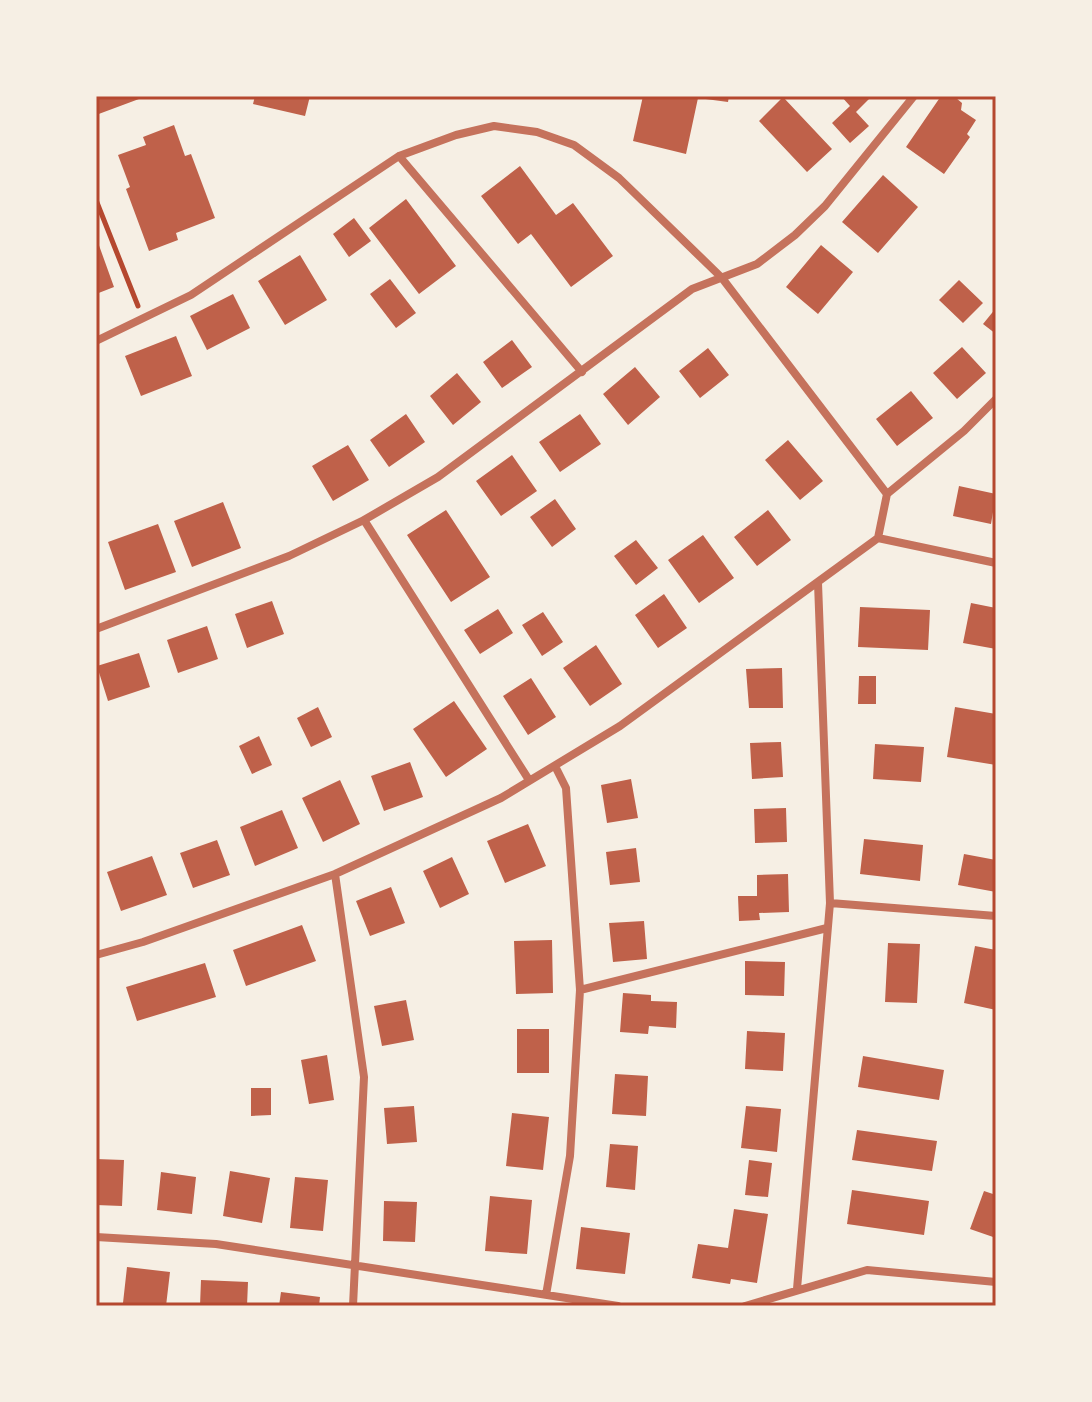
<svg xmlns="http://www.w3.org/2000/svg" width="1092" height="1402" font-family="'Exo 2',sans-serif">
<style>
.building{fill:#bf614a}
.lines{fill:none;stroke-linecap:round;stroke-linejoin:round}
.path{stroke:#b5482f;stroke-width:5}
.minor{stroke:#c5725c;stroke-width:8}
.neatline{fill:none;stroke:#b5482f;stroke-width:3}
</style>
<rect width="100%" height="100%" fill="#f6efe4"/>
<path class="building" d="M96 96H147L96 115Z
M255 96H310L305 116 253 104Z
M643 96H729L728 102 698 98 686 154 633 141Z
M841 96H872L856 112 869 126 850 143 832 123 850 106Z
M941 96 956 98 962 103 961 110 976 120 967 134 970 137 944 174 906 147Z
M783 97 832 149 807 172 759 121Z
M174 125 185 156 191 154 215 218 176 233 178 240 149 251 126 189 130 187 118 155 146 145 143 137Z
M520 166 556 215 573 203 613 256 571 287 531 234 518 244 481 196Z
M883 175 918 207 878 253 842 222Z
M406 199 456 266 419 294 369 228Z
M354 218 371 241 349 257 333 234Z
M96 237 114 287 96 294Z
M821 245 853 272 818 314 786 287Z
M300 255 327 300 285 325 258 281Z
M390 279 416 313 396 328 370 294Z
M959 280 983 303 963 323 939 300Z
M233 294 250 328 207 350 190 316Z
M996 308V334L983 324Z
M176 336 192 376 141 396 125 356Z
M512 340 532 367 502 388 483 362Z
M962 347 986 373 957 399 933 373Z
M708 348 729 375 700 398 679 371Z
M635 367 660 397 628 425 603 394Z
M457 373 481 402 453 425 430 396Z
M911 391 933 418 897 446 876 419Z
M406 414 425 442 389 467 370 440Z
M580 414 601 444 560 472 539 442Z
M788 440 823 481 800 500 765 460Z
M348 445 369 480 333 501 312 466Z
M512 455 537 491 501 516 476 481Z
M959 486 996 494 991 524 953 516Z
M555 499 576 529 552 547 530 517Z
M223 502 241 548 192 567 174 521Z
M446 510 490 577 451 602 407 535Z
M768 510 791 540 757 566 734 537Z
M158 524 176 572 125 590 108 542Z
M703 535 734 578 699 603 668 560Z
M636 540 658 568 636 585 614 556Z
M664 594 687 628 658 648 635 615Z
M272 601 284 634 247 648 235 614Z
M971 603 996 608V649L963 643Z
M860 607 930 610 928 650 858 647Z
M498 609 513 633 480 654 464 630Z
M543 612 563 642 542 656 522 625Z
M207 626 218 659 178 673 167 640Z
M596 645 622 684 590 706 563 668Z
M139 653 150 687 108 701 97 666Z
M782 668 783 708H749L746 669Z
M859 676H876V704H858Z
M531 678 556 717 528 735 503 696Z
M454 701 487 749 446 777 413 729Z
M318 707 332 737 311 747 297 718Z
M955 707 996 714V765L947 757Z
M259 736 272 765 252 774 239 746Z
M781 742 783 777 752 779 750 743Z
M875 744 924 747 921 782 873 779Z
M410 762 423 797 384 811 371 776Z
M631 779 638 818 607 823 601 785Z
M340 780 360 824 323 842 302 798Z
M786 808 787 842 755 843 754 809Z
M282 810 298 848 255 866 240 827Z
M528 824 546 866 505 883 487 841Z
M864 839 923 845 920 881 860 874Z
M217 840 230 875 193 888 180 853Z
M636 848 640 882 610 885 606 852Z
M964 854 996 860V892L958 885Z
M152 856 167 895 121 911 107 872Z
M452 857 469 894 440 908 423 871Z
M788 874 789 912 759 913 760 920 739 921 738 896H757V875Z
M391 887 405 923 370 936 356 901Z
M644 921 647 959 613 962 609 923Z
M302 925 316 961 246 986 233 950Z
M552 940 553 993 516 994 514 941Z
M888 943 920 944 917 1003 885 1002Z
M975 946 996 950V1010L964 1003Z
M745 961 785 962 784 996 745 995Z
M205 963 216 997 137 1021 126 987Z
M623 993 651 995V1001L677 1002 676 1028 649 1026 648 1034 620 1032Z
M406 1000 414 1040 382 1046 374 1006Z
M517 1029H549V1073H517Z
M747 1031 785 1033 783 1071 745 1069Z
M327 1055 334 1100 309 1104 301 1060Z
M863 1056 944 1070 939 1100 858 1087Z
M615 1074 648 1076 646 1116 612 1114Z
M251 1088H271V1115L251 1116Z
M414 1106 417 1142 387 1144 384 1108Z
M746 1106 781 1109 777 1152 741 1148Z
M512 1113 549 1117 543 1170 506 1166Z
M857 1130 937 1141 932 1171 852 1160Z
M610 1144 638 1146 635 1190 606 1187Z
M96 1159 124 1160 122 1206 96 1205Z
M749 1160 772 1163 768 1197 745 1195Z
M230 1171 270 1178 262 1223 223 1216Z
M161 1172 196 1177 192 1214 157 1210Z
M295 1177 328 1180 323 1231 290 1228Z
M852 1190 929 1201 924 1235 847 1224Z
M984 1191 996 1195V1238L970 1229Z
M490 1196 532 1200 527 1254 485 1251Z
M384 1201 417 1202 415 1242 383 1241Z
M734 1209 768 1214 757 1283 731 1279 730 1284 692 1278 698 1244 728 1248Z
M581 1227 630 1233 625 1274 576 1269Z
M127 1267 170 1272 166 1306 123 1303Z
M201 1280 248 1282 247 1306H200Z
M281 1292 320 1297 319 1306H279Z"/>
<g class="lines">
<path class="path" d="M96 200 138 306"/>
<path class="minor" d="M399 156 582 372
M96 341 191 295 399 156 456 135 494 126 537 132 574 145 619 178 722 278 887 494 878 538 996 563
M887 494 964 431 996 399
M364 520 529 780
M96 629 289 556 364 520 438 477 692 289 757 264 795 235 825 206 914 96
M335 874 364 1077 353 1306
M830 903 996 916
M96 955 143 942 335 874 501 798 620 726 878 538
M580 990 827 928
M96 1237 216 1244 618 1306
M797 1289 830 903 818 583
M546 1295 570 1156 580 990 566 788 555 766
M745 1306 867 1270 996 1282"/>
</g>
<rect width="1092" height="1402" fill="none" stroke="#f6efe4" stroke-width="196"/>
<rect x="98" y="98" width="896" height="1206" class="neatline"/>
</svg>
